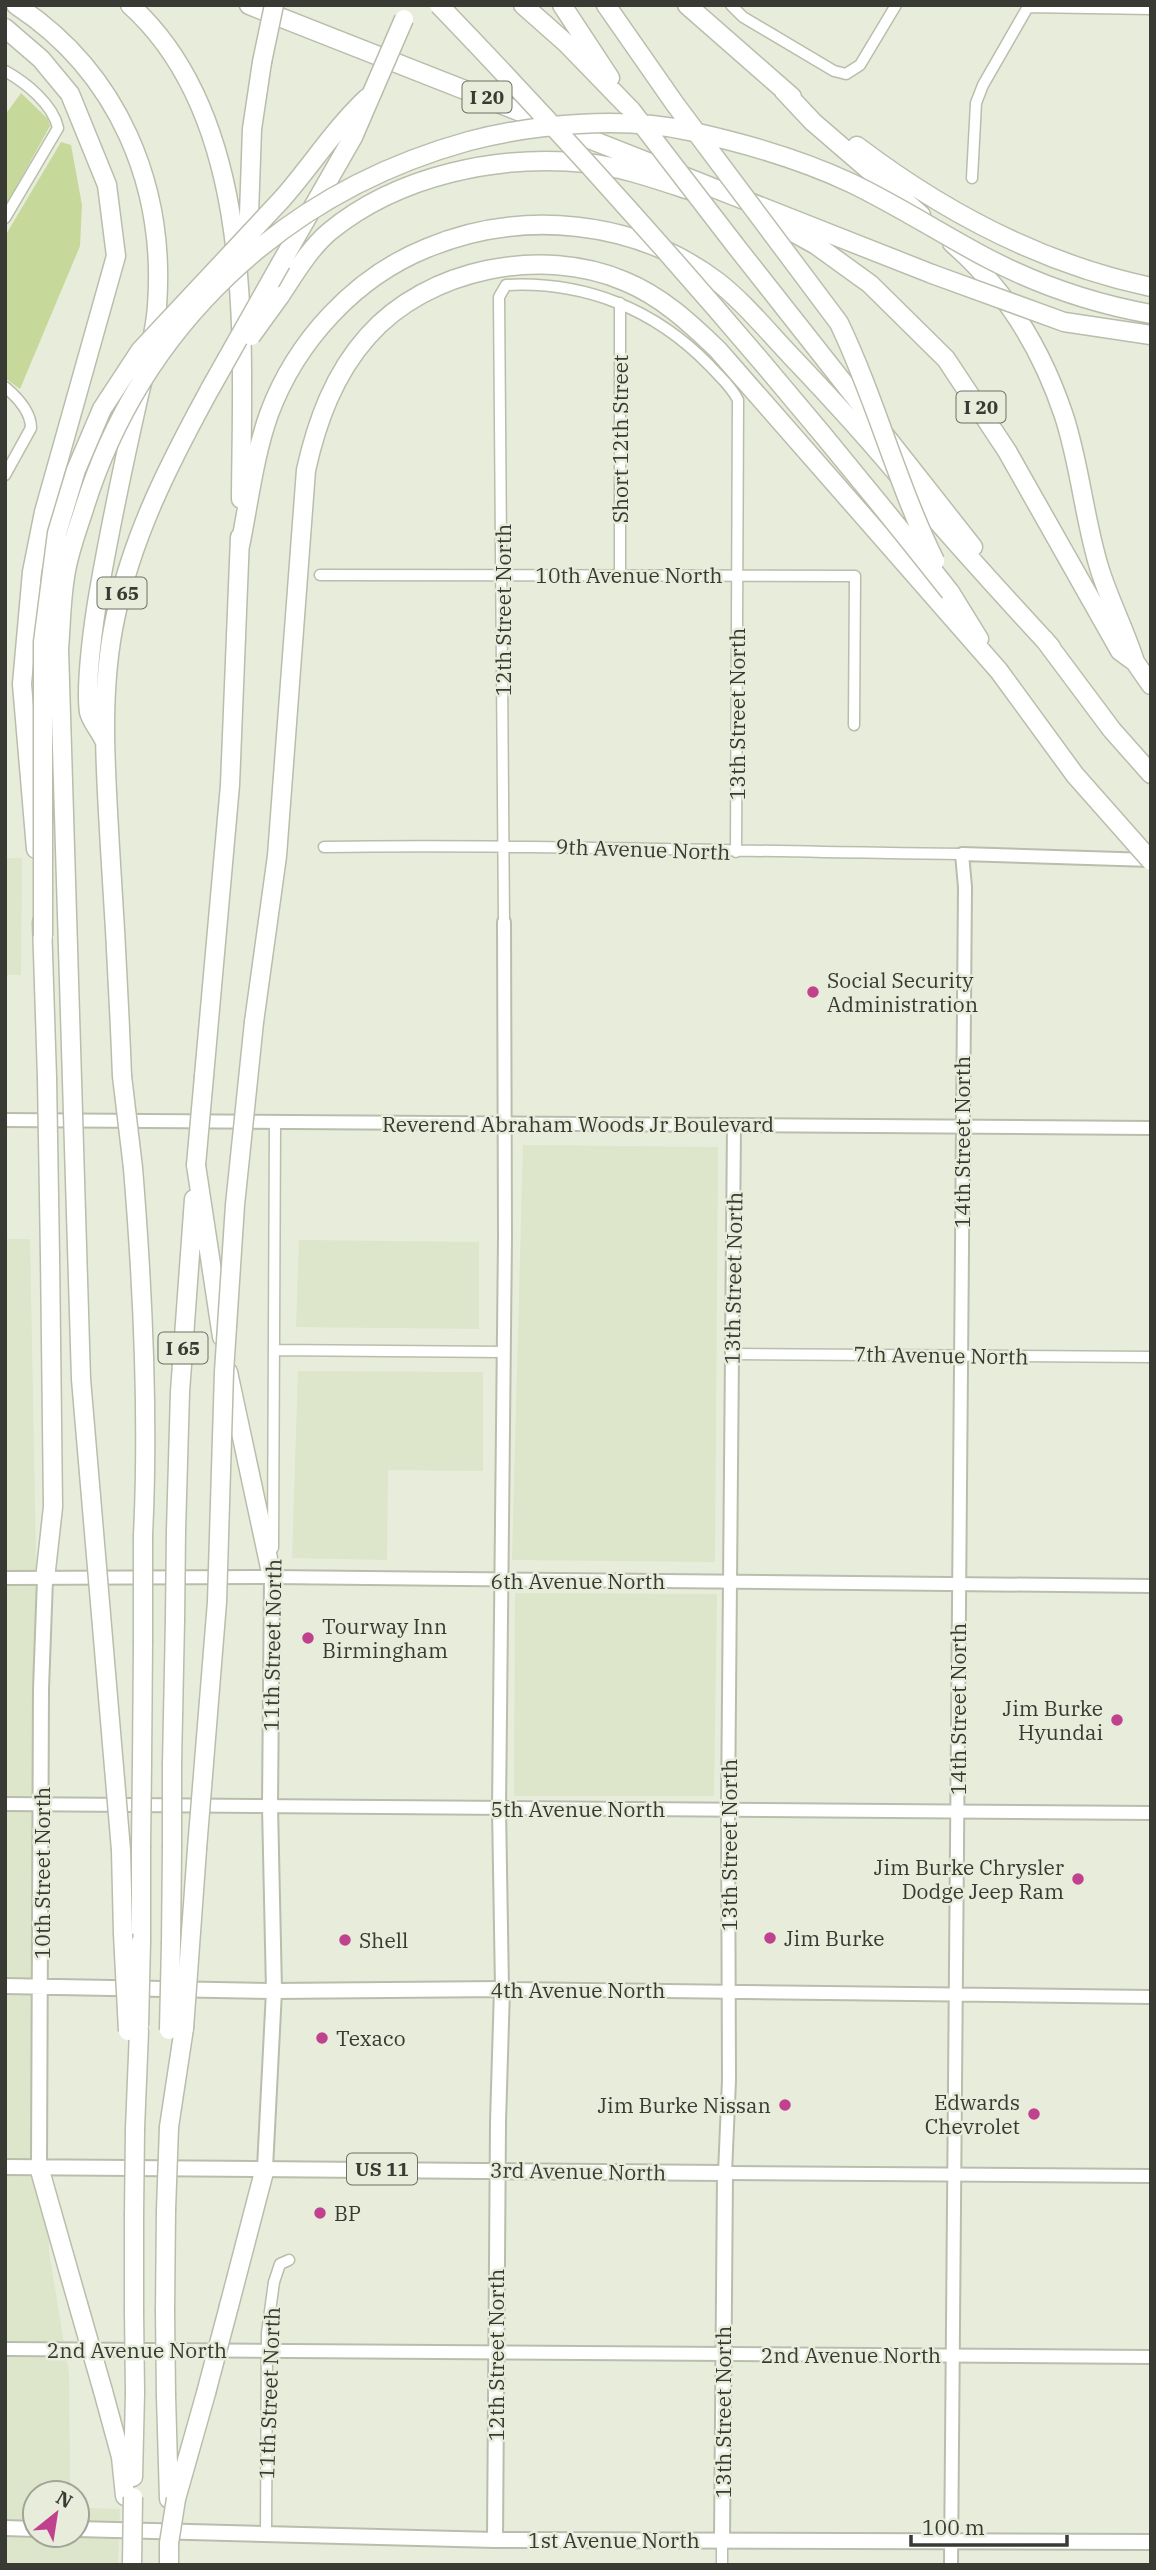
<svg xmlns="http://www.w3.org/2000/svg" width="1156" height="2570" font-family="'IBM Plex Serif',serif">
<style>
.built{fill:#dde5ca}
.green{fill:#c7d89b}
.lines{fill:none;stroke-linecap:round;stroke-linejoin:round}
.minor-casing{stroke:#b8beab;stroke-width:13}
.tertiary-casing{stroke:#b8beab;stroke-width:16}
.secondary-casing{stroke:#b8beab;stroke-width:16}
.primary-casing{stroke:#b8beab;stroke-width:18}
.motorway-casing{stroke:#b8beab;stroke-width:21}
.minor{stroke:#fff;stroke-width:10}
.tertiary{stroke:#fff;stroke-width:12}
.secondary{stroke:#fff;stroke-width:12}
.primary{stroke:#fff;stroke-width:14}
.motorway{stroke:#fff;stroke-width:18}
.motorway-bridge-casing{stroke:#b8beab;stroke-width:21;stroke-linecap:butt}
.motorway-bridge{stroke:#fff;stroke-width:18}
.poi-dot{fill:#c0428e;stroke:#e7edda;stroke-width:2.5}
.labels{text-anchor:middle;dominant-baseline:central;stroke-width:5;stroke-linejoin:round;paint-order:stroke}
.shield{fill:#e7edda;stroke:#6c7065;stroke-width:2}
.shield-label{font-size:19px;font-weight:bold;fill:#383a33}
.street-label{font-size:21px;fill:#383a33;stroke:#e7edda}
.poi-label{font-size:21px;fill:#383a33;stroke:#e7edda;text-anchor:start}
</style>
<rect width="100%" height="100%" fill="#e7edda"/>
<path class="built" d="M5 858H22L21 975H5Z
M523 1145 718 1147 715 1562 512 1560Z
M5 1239H30L49 2252 69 2373 70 2489 74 2493H35V2535H77V2496L90 2508 120 2509 118 2565H5Z
M299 1240 479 1242V1329L296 1327Z
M298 1371 483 1372V1471L388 1470 387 1560 292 1558Z
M515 1593 717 1594 714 1796H514Z"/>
<path class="green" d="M21 93 48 119 50 126 5 207V115Z
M61 142 71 145 82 205 80 246 20 389 5 378V236Z"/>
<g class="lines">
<defs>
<path id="minor" d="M731 5 743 17 834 71 846 74 860 65 896 5
M1028 7 1151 9
M5 71C25 82 53 104 58 128L5 218
M972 178 976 103 983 85 1029 5
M5 387C17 397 31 411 31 428L5 475
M320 575 855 576 854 725
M620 575V303
M324 847C537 844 750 852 962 854
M504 922 499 297 506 285C585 281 655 309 710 366 720 377 732 387 738 400L736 852
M274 1350 502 1352
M732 1354 1151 1357
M273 1548 275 1122
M266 2533 267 2333 274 2282 280 2264 289 2260
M722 2565V2540"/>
<path id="tertiary" d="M504 922 505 1237 499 1808 502 1989 1151 1997
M725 2173 729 2080 728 1810 734 1125
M951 2565 965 887 962 854 1151 860"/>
<path id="secondary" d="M5 1120 1151 1128
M5 1578 272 1577 1151 1586
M5 1804 1151 1813
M725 2173 1151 2176
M5 2349 1151 2357"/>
<path id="primary" d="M5 1986 274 1991 502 1989 498 2122 495 2540
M5 2167 725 2173 722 2540
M39 2167 41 1689 45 1579
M265 2168 274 1991 270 1806 272 1577
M5 2528 35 2529
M77 2529 495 2540 1151 2542"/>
<path id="motorway" d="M16 5C118 72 166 185 157 306 155 338 144 372 137 404 123 466 110 528 99 591 94 619 85 684 89 712 91 721 100 731 104 740
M130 5C258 120 242 342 241 499
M249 5 932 274
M523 5 566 43 631 110
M562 5 610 78
M606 5 675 104
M687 5 792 97
M5 28 41 59 70 94 107 185 116 256 44 512 32 572 22 684 36 849
M783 90 813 122 921 215
M857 146C944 212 1042 264 1151 287
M282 199C311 166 335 128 367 98
M771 220 816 245 870 284 946 359 1007 451 1120 651 1135 662 1151 685
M248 243 252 129 262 62
M952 243C1005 289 1042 350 1064 416 1080 465 1084 518 1099 567 1109 600 1125 630 1135 662
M735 245 973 547
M281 263 353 137 372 93
M280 296C294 275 309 249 329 232 398 175 499 154 587 163 623 167 661 181 695 192
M240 546C249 502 254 456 269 414 296 341 355 277 427 248 521 209 635 219 718 282 746 304 768 332 792 357 833 400 872 443 910 489 955 543 1003 595 1051 647
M950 592 979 639
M1044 639 1112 730 1151 774
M42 922 47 1078
M254 1022 277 856 306 470C317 421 334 374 368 336 428 268 542 246 624 281 661 296 689 322 718 350L999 671
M122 1076C119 1000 115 924 110 848 106 772 99 695 115 619 132 536 170 462 210 389
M204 1076 230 785 240 537
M196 1165 222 1337
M133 1168C143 1290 149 1413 143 1535
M228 1372 272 1577
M176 1531 180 1392 194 1199
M45 1579 53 1507 50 1256
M142 1764 143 1642
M172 1764 175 1620
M121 1850 123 1934
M191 1932 197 1849
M141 1942V1848
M171 1943 172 1848
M169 2127 184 2028
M135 2129 139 2031
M39 2167 78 2304
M134 2215V2311
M229 2306 265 2168
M165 2311 166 2210
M103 2391 121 2457 125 2496
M166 2396 169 2499
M133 2477 135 2393
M176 2499 206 2393
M169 2565V2543"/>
</defs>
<use href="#minor" class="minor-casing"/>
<use href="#tertiary" class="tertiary-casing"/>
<use href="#secondary" class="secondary-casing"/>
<use href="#primary" class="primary-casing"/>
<use href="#motorway" class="motorway-casing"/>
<use href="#minor" class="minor"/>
<use href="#tertiary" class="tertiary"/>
<use href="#secondary" class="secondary"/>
<use href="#primary" class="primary"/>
<use href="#motorway" class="motorway"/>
<defs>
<path id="motorway-bridge" d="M439 5C619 192 790 389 950 592
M262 62 274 5
M372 93 404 19
M675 104 839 323C876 400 897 484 935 561
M631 110 735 245
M932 274 1064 322 1151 335
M251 336 280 296
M210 389 281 263
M999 671 1075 775 1151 861
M43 936V642L57 533 76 470 102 409 140 351 282 199
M122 1076 133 1168
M47 1078 50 1256
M196 1165 204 1076
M175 1620 176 1531
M143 1642V1535
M141 1848 142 1764
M172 1848V1764
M197 1849 217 1602 224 1372 235 1205 254 1022
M121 1850 81 1379 59 649C61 625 61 601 65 577 68 554 77 531 84 509 141 325 284 192 469 141 534 124 623 116 689 131 744 143 800 159 851 183 899 206 943 235 989 259 1039 285 1095 304 1151 314
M123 1934 128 2031
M139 2026 141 1942
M184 2028 191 1932
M169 2030 171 1943
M166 2210 169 2127
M134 2215 135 2129
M78 2304 103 2391
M134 2311 135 2393
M165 2311 166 2396
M206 2393 229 2306
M169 2543 176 2499
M132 2565 133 2497"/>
</defs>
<use href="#motorway-bridge" class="motorway-bridge-casing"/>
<use href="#motorway-bridge" class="motorway-bridge"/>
</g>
<g class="poi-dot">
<circle cx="813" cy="992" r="7"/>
<circle cx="308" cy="1638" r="7"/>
<circle cx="1117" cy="1720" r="7"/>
<circle cx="1078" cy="1879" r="7"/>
<circle cx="770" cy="1938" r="7"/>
<circle cx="345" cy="1940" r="7"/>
<circle cx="322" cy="2038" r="7"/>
<circle cx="785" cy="2105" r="7"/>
<circle cx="1034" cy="2114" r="7"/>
<circle cx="320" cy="2213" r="7"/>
</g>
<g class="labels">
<g class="shield">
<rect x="462.5" y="81.5" width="49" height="31" rx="5"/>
<rect x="956.5" y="391.5" width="49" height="31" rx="5"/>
<rect x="97.5" y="577.5" width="49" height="31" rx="5"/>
<rect x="158.5" y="1332.5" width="49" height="31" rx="5"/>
<rect x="347" y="2153.5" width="70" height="31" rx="5"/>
</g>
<g class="shield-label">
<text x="487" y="97">I 20</text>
<text x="981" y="407">I 20</text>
<text x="122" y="593">I 65</text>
<text x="183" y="1348">I 65</text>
<text x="382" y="2169">US 11</text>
</g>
<g class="street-label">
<text transform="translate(620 439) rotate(-90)">Short 12th Street</text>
<text x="629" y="575">10th Avenue North</text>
<text transform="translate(503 610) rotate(-90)">12th Street North</text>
<text transform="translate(737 714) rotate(-90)">13th Street North</text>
<text transform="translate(643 849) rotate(2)">9th Avenue North</text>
<text x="578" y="1124">Reverend Abraham Woods Jr Boulevard</text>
<text transform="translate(962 1142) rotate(-90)">14th Street North</text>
<text transform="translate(733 1278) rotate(-89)">13th Street North</text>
<text transform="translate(941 1355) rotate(1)">7th Avenue North</text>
<text x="578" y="1581">6th Avenue North</text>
<text transform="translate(272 1645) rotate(-89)">11th Street North</text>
<text transform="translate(958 1709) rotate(-90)">14th Street North</text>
<text x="578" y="1809">5th Avenue North</text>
<text transform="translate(729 1845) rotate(-90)">13th Street North</text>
<text transform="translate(42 1873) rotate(-90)">10th Street North</text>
<text x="578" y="1990">4th Avenue North</text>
<text transform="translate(578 2171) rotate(1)">3rd Avenue North</text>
<text x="137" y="2350">2nd Avenue North</text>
<text transform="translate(496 2355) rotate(-90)">12th Street North</text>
<text x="851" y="2355">2nd Avenue North</text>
<text transform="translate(269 2393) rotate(-88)">11th Street North</text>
<text transform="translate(723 2412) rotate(-90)">13th Street North</text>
<text x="614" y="2540">1st Avenue North</text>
</g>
<g class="poi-label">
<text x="827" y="980">Social Security<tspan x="827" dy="24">Administration</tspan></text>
<text x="322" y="1626">Tourway Inn<tspan x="322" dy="24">Birmingham</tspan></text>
<text x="1103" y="1708" text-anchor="end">Jim Burke<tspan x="1103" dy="24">Hyundai</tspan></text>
<text x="1064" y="1867" text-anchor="end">Jim Burke Chrysler<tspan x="1064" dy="24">Dodge Jeep Ram</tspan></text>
<text x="784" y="1938">Jim Burke</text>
<text x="359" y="1940">Shell</text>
<text x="336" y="2038">Texaco</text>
<text x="1020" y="2102" text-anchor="end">Edwards<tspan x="1020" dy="24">Chevrolet</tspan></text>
<text x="771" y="2105" text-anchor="end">Jim Burke Nissan</text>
<text x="334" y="2213">BP</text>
</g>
</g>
<rect width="1156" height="2570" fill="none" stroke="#383a33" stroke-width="14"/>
<g transform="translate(56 2514) rotate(30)"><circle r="33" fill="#e7edda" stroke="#a1a597" stroke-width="2"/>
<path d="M0-5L12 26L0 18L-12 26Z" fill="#c0428e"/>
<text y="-10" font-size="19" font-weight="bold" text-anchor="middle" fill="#383a33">N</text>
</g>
<path d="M911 2535v10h156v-10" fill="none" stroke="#383a33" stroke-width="3.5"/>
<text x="922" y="2535" font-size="21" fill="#383a33" stroke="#e7edda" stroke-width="5" paint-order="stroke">100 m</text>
</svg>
